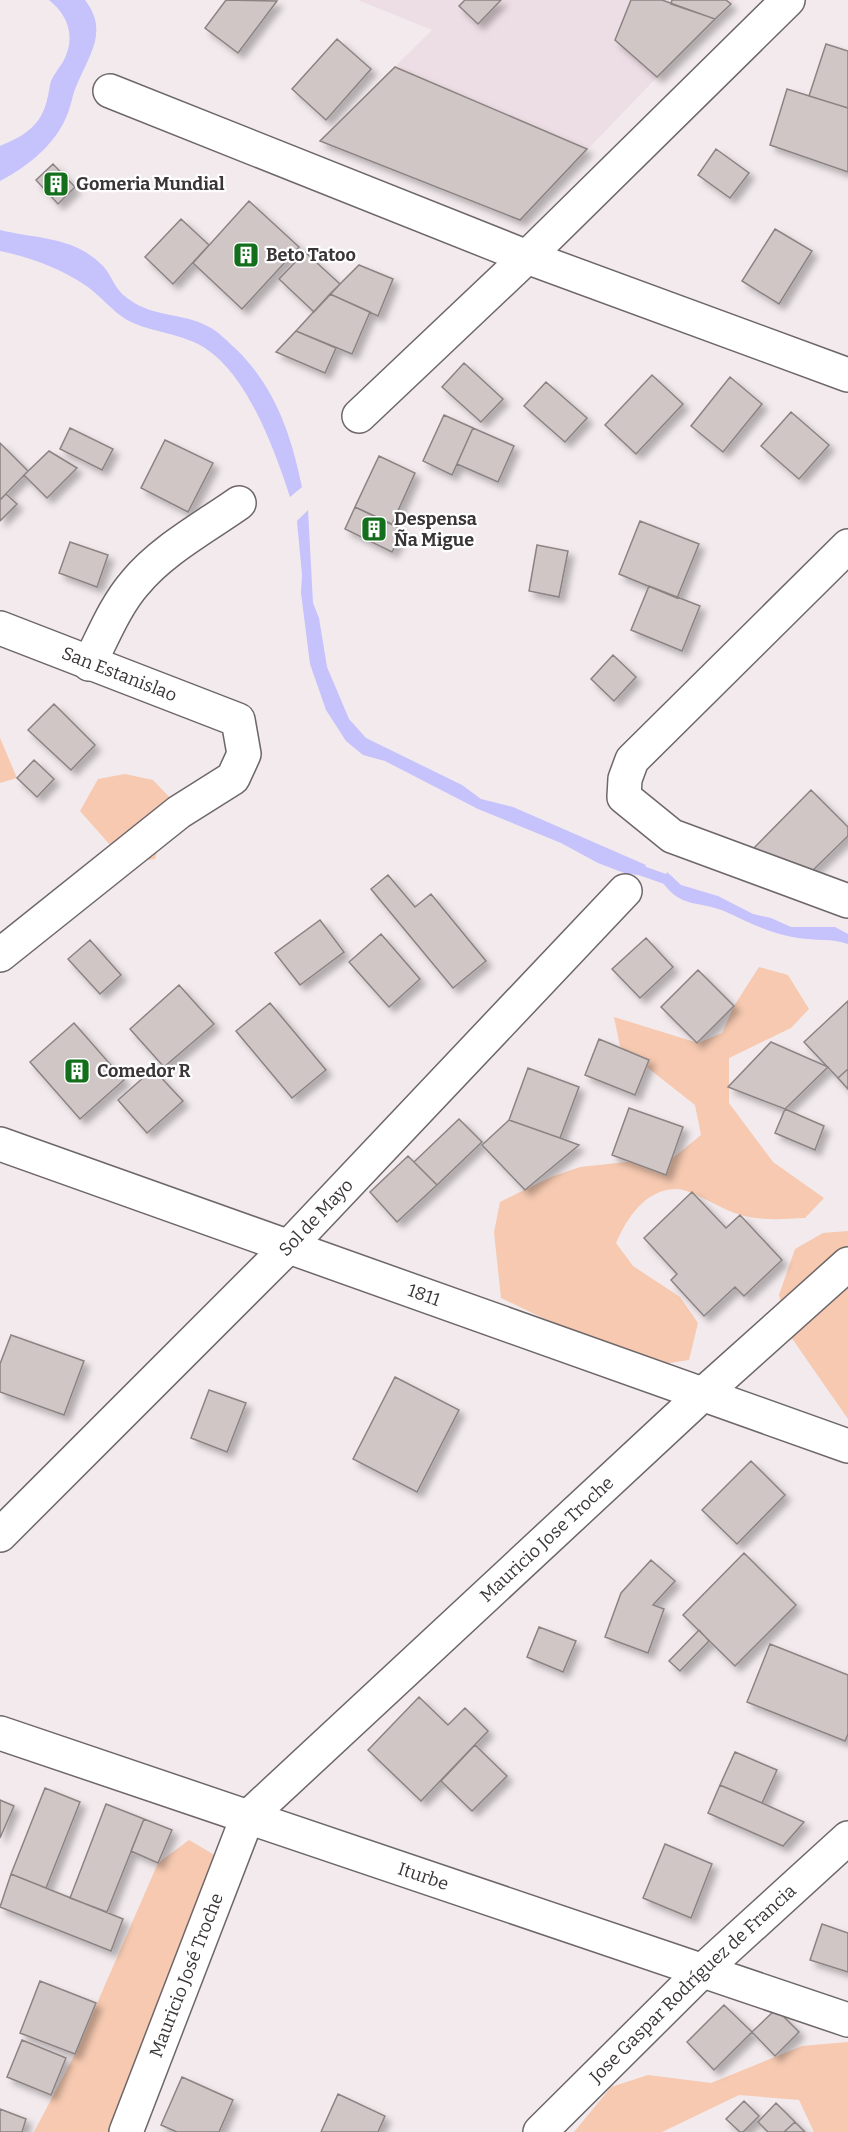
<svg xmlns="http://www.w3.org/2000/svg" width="848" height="2132" font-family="Bitter,serif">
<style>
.built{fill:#eddde4}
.green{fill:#f6c9b0}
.water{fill:#c5c2fc}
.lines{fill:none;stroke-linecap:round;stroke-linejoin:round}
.stream{stroke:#c5c2fc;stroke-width:10}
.building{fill:#d0c6c6;stroke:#8c8383;stroke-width:1.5;filter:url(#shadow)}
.minor-casing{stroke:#6e676a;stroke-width:36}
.minor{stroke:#fff;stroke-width:33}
.labels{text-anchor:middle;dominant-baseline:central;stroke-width:4.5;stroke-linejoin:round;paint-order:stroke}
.poi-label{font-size:18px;font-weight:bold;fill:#3a3638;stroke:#fff;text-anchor:start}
.street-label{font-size:18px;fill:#3a3638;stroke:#fff}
</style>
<defs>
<filter id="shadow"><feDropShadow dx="5.5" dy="5.5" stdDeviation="3" flood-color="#0004"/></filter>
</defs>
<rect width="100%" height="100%" fill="#f2eaed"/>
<path class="built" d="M358 0H735L657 77 520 220 320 141 432 30Z"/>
<path class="green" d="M0 738 17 778 0 783Z
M125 774 153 780 171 799 155 859 126 863 80 811 98 779Z
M759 967 788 975 809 1009 791 1028 729 1058V1103L773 1162 824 1198 805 1218C784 1219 761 1221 741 1215 724 1211 691 1189 677 1189 645 1189 627 1218 616 1243L633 1266 680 1297 698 1323 689 1360 656 1365 628 1359 501 1298 494 1232 500 1202 551 1177 580 1167 674 1157 701 1135 695 1105 620 1046 614 1017 698 1043 722 1033 734 1006Z
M848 1231V1419L791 1337 779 1295 795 1249 823 1233Z
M189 1840 223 1860 120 2132H34L75 2054 158 1863Z
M848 2042V2132H814L799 2100 739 2095 662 2132H574L611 2087 648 2075 711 2083 802 2046Z"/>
<path class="water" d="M49 0H85C108 30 91 52 78 82 72 94 71 109 64 122 51 148 25 168 0 181V146C24 136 41 126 47 100 49 94 49 87 51 81 54 74 59 68 63 62 76 38 69 16 49 0Z
M0 230C36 239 73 236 102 265 113 276 113 289 130 300 153 317 183 313 207 326 218 331 227 341 236 349 275 387 291 434 302 487L290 497C275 450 248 376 205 348 182 333 152 333 127 320 112 311 100 295 85 285 60 268 29 257 0 251Z
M308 510 313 603 319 618 327 667 349 719 366 738 462 785 481 799 513 807 646 865 642 875 627 874 598 863 561 843 478 809 385 761 363 755 346 741 326 710 310 664 301 593 302 575 297 521Z
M667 872 681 885 718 896 753 914 771 918 791 927H835L848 934V944C832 938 815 941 798 938 771 934 748 922 724 911 699 901 681 908 663 883Z"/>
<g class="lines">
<path class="stream" d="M631 867 668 880 674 886"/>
</g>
<path class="building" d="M226 0 277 1 238 53 205 28Z
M465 0H501L478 24 459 6Z
M631 0H662L715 19 657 77 615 40Z
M672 0H726L731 4 715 19 671 4Z
M337 39 371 69 326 120 292 89Z
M826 44 848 51V108L809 96Z
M395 67 587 149 520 220 320 141Z
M787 89 848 108V172L770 145Z
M716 149 749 173 730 198 698 175Z
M53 164 75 187 58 204 36 180Z
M249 201 299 247 242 309 193 263Z
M181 219 209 245 173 284 145 257Z
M775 229 812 251 779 304 742 281Z
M305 252 340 284 314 312 279 279Z
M359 265 393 279 378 316 330 294Z
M330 294 370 312 352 354 296 331Z
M296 331 336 348 325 373 276 352Z
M464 363 503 399 481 422 442 387Z
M652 375 683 404 636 454 605 425Z
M730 377 762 404 723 452 691 426Z
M546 382 587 418 565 442 524 406Z
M791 412 829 445 799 479 761 446Z
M444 415 473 428 452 475 423 461Z
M70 428 113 449 102 470 60 449Z
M473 428 514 446 498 482 457 464Z
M165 440 213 463 188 512 141 488Z
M0 443 28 471 0 500Z
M49 451 77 468 47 498 24 475Z
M379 456 415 473 392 524 355 507Z
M6 494 17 504 0 521V500Z
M355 507 403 530 392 552 345 529Z
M640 521 699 544 677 598 619 574Z
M70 542 108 555 97 587 59 573Z
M537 545 568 551 559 597 529 591Z
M649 586 700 606 682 651 631 630Z
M613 655 636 677 614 701 591 679Z
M54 704 95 745 71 770 28 730Z
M34 760 54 779 37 797 17 778Z
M811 790 848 827V836L811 872 751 851Z
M388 875 415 907 431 894 486 961 453 988 371 889Z
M320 920 344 952 300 985 275 953Z
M381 934 420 979 389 1007 349 962Z
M646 938 673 967 640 998 612 969Z
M90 940 121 975 100 994 68 959Z
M698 970 734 1006 697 1043 661 1007Z
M179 985 214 1024 164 1067 130 1029Z
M848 1001V1069L838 1078 804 1042Z
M270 1003 326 1070 292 1098 236 1031Z
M74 1023 124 1080 80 1119 30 1062Z
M599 1039 649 1060 635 1095 585 1075Z
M771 1042 828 1067 785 1109 728 1087Z
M528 1068 579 1087 560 1138 509 1120Z
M153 1069 183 1101 147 1133 118 1100Z
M848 1069V1089L838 1078Z
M629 1108 683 1127 666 1175 612 1155Z
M785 1109 824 1126 815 1150 775 1133Z
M459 1119 482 1142 437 1185 414 1162Z
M509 1120 560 1138 579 1145 525 1190 482 1145Z
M408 1156 437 1185 397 1222 370 1192Z
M692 1192 726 1228 740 1215 782 1260 744 1296 735 1287 704 1316 671 1280 677 1274 644 1238Z
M11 1335 84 1361 64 1415 0 1392V1364Z
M395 1377 459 1410 417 1492 353 1459Z
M209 1390 246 1403 227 1452 191 1438Z
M751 1461 785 1495 737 1544 702 1510Z
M744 1553 796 1605 735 1666 683 1615Z
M651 1560 675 1581 653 1605 664 1609 648 1653 605 1637 621 1593Z
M539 1627 576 1641 563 1672 527 1657Z
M699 1630 709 1641 680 1671 669 1661Z
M770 1644 848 1675V1734L845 1741 747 1702Z
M419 1697 448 1725 465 1708 488 1731 421 1801 368 1750Z
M475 1745 507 1776 472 1811 441 1781Z
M735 1752 777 1770 762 1803 720 1785Z
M720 1785 762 1803 804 1822 783 1846 708 1813Z
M45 1788 80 1802 46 1888 11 1874Z
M0 1800 14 1806 0 1838Z
M106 1804 144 1819 107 1912 70 1898Z
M144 1819 172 1830 158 1863 131 1851Z
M665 1844 712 1864 691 1918 643 1898Z
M11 1874 123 1919 111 1951 0 1907Z
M822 1924 848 1933V1972L810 1960Z
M40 1981 96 2003 75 2054 20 2033Z
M724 2005 752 2032 714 2070 687 2042Z
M776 2009 799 2032 775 2056 752 2032Z
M22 2040 66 2058 51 2095 7 2077Z
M182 2077 233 2100 219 2132H177L161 2125Z
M338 2094 385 2116 378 2132H321Z
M744 2101 759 2116 743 2132H740L726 2119Z
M776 2103 795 2122 784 2132H768L758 2122Z
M0 2109 26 2119 22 2132H0Z
M795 2122 805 2132H784Z"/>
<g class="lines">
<defs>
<g id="minor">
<path d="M110 91 527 257 848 375"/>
<path d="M359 416 527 257 788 0"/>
<path d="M848 546 632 760 625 779 624 797 672 836 848 901"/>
<path id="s1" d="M0 628 238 720 244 754 233 778 179 812 0 955"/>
<path d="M89 664C103 637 115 606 135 583 162 550 205 527 239 503"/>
<path id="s2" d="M0 1144 848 1446"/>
<path id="s3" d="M0 1535 290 1245 625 891"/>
<path id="s4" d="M0 1733 848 2020"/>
<path id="s5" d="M126 2132 247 1818 703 1394 848 1264"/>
<path id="s6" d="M540 2132 702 1971 848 1838"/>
</g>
</defs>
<use href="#minor" class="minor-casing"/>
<use href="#minor" class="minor"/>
</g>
<defs>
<symbol id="building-square" viewBox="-11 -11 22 22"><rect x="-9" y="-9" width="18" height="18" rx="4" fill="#136f1b" stroke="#fff"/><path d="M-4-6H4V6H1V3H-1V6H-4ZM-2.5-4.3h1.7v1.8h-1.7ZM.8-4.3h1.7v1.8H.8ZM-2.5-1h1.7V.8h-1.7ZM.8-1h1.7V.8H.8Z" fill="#fff"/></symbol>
</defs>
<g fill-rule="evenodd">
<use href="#building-square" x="41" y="169" width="30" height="30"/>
<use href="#building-square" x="231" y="240" width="30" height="30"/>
<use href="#building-square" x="359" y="514" width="30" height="30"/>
<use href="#building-square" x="62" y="1056" width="30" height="30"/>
</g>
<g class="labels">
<g class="poi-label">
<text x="76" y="184">Gomeria Mundial</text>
<text x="266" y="255">Beto Tatoo</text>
<text x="394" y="519">Despensa<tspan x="394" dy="21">Ña Migue</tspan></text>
<text x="97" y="1071">Comedor R</text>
</g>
<g class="street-label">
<text stroke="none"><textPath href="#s1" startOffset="128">San Estanislao</textPath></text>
<text stroke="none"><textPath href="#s3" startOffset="448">Sol de Mayo</textPath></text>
<text stroke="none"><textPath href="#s2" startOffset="450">1811</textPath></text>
<text stroke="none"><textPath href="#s5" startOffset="746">Mauricio Jose Troche</textPath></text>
<text stroke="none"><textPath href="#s4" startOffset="447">Iturbe</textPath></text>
<text stroke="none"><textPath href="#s5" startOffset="168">Mauricio José Troche</textPath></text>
<text stroke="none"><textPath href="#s6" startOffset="213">Jose Gaspar Rodríguez de Francia</textPath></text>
</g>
</g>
</svg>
